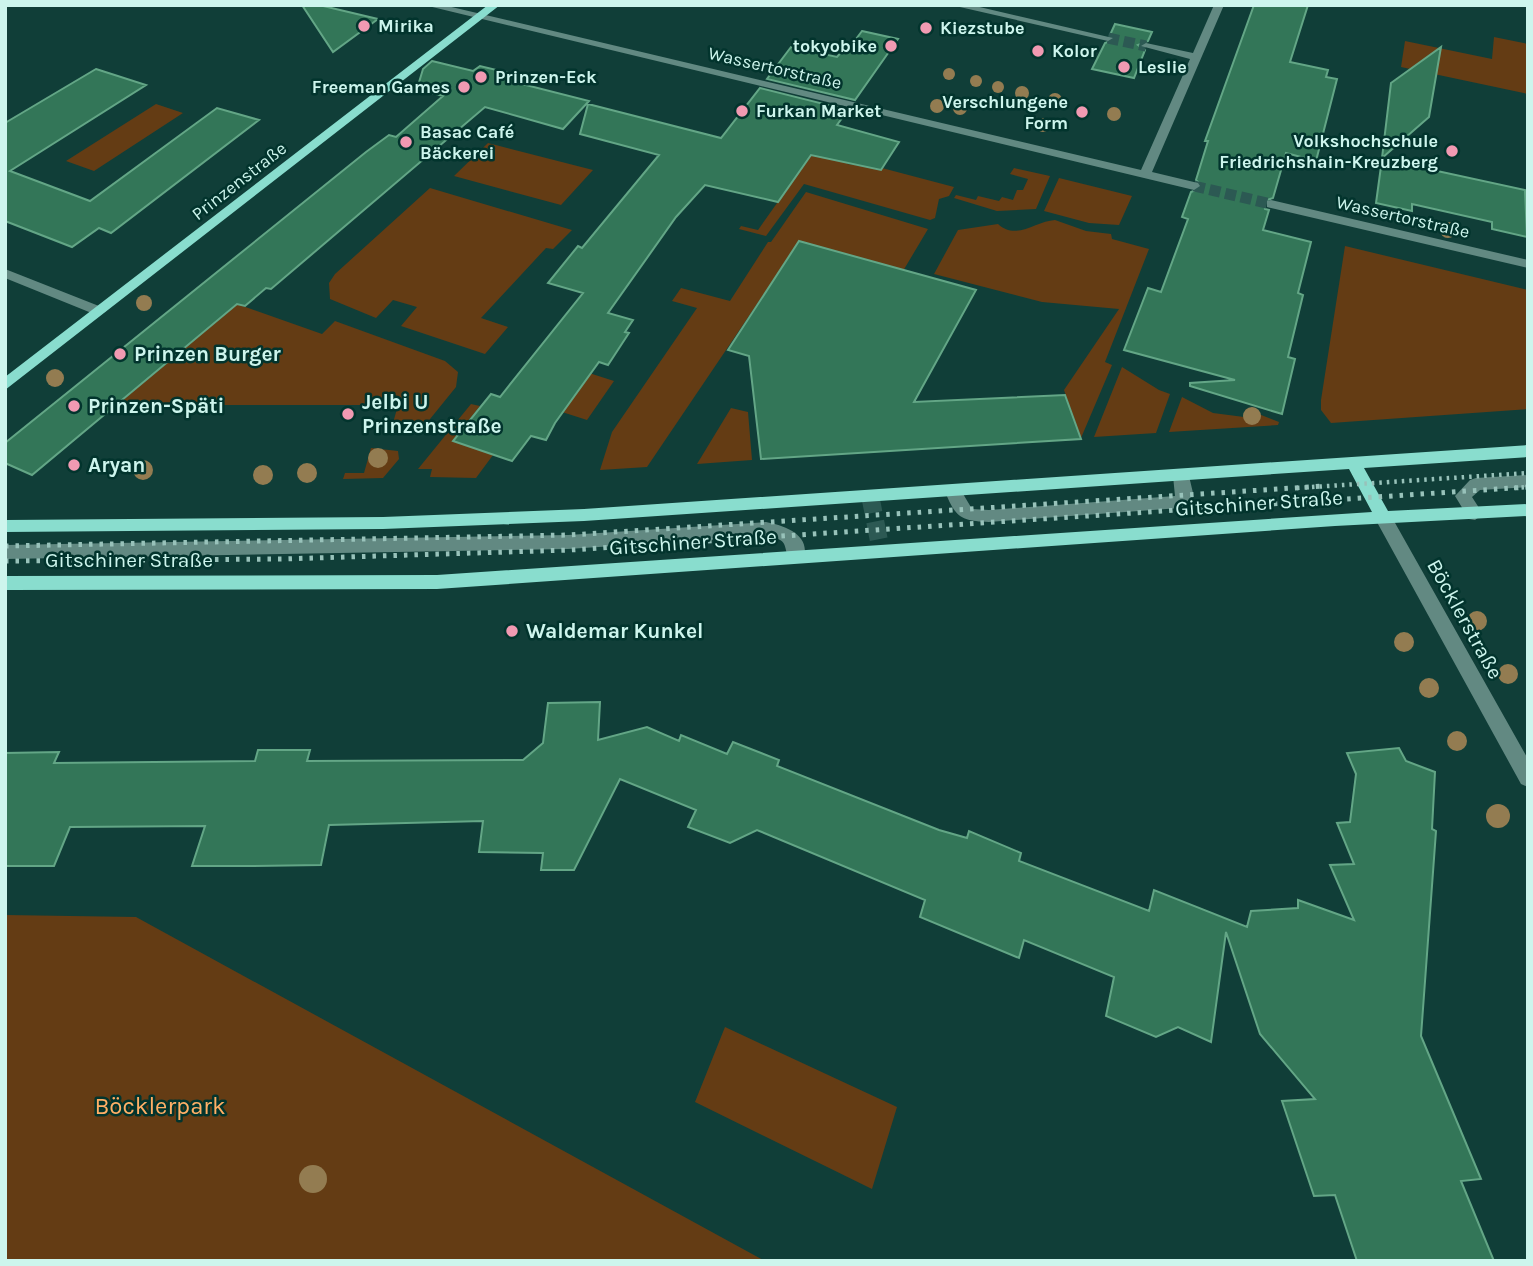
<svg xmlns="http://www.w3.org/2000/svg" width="1533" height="1266" font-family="Karla,sans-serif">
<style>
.green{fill:#643c14}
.building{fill:#337658;stroke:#63a686;stroke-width:2}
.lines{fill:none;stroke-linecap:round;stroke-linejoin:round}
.minor-tunnel-far1{stroke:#2c5953;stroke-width:11;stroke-dasharray:11 5;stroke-linecap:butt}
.minor-tunnel{stroke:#2c5953;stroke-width:18;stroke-dasharray:18 9;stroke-linecap:butt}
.minor{fill:#628982;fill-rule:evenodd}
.major{fill:#89ddce;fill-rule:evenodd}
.rail-far1{stroke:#98c2ba;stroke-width:4.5;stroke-dasharray:2.5 5;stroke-linecap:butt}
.rail{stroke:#98c2ba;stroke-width:5;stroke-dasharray:3.5 7;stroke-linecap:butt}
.tree{fill:#937c51}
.poi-dot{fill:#f19ab2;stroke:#02342d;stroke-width:2.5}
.labels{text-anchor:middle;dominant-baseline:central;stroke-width:5;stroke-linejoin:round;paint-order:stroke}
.far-poi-label{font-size:18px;font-weight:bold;fill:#cdf5ed;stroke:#02342d;text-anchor:start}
.far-street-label{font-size:18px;fill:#cdf5ed;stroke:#02342d}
.poi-label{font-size:21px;font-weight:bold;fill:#cdf5ed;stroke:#02342d;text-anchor:start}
.street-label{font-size:21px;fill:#cdf5ed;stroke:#02342d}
.near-park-label{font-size:24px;fill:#ffaf66;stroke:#02342d}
</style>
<rect width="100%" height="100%" fill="#103e38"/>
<path class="green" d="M1494 37 1528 44V94L1401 67 1405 41 1492 59Z
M156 104 183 113 94 171 66 161Z
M488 143 593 170 561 205 454 176Z
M814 151 849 159 847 164 882 168 954 187 949 196 939 199 935 218 930 220 804 184 766 236 739 229 741 226 758 230Z
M1014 168 1050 176 1036 209 997 211 954 198 956 195 976 200 978 196 999 201 1002 197 1013 200 1017 190H1023L1028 179 1010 174Z
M1059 178 1132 196 1119 225 1089 223 1044 211Z
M430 188 572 230 553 249 546 248 481 318 508 327 485 354 401 326 417 307 393 300 376 318 330 299 329 283 335 274Z
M806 192 928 229 903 271 799 242 647 467 600 470 612 432 697 308 672 301 681 288 730 301 768 242H771Z
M1055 220 1086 231 1111 234 1112 239 1149 249 1105 362 1112 365 1081 438 1064 390 1119 309 1042 302 934 274 958 230 998 224C1016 241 1036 221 1055 220Z
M1345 246 1528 290V409L1331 423 1321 410V400Z
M237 304 322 334 335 321 445 361 458 372 456 387 426 424 393 423 398 405H117Z
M1122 367 1159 390 1170 394 1156 433 1094 437Z
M586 372 614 381 587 420 562 412Z
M1182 397 1213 413 1244 417 1246 409 1279 422 1278 425 1169 432Z
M471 404 480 406 453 440 493 455 476 478 430 477 432 469H418Z
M731 408 748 412 752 460 697 464Z
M371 448 398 451 399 459 383 478 343 479 345 473H364Z
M5 915 136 917 765 1261H5Z
M725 1027 897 1107 872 1189 695 1102Z"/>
<path class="building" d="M302 5H319L378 19 333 52Z
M1254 5H1308L1290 62 1328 70 1326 77 1337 79 1316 161 1286 153 1273 198 1264 201 1265 209 1269 210 1263 230 1311 242 1298 293 1303 295 1288 357 1295 359 1282 414 1190 386V383L1235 380 1124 350 1148 288 1161 292 1188 219 1182 217 1191 192 1203 187 1196 180 1208 141H1205Z
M1115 24 1152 32 1148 41 1138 45 1145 50 1134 78 1092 69 1105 43 1116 39 1110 35Z
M862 31 898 39 855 100 767 79 791 47 837 57 843 50 847 51Z
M1441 47 1429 117 1382 158 1391 83Z
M432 61 473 71 480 66 525 77 518 83 589 101 563 129 485 107 271 289 266 288 245 306 237 304 32 475 5 463V443L366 152 389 135 396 137 443 96 417 89 423 69Z
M96 69 146 85 10 171 90 201 217 108 259 120 111 233 99 228 72 247 5 221V123Z
M760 88 848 110 837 125 899 142 881 170 811 155 778 202 705 185 676 217 608 313 633 320 625 332 629 333 608 365 599 362 555 423 546 440 531 436 512 461 453 441 491 394 500 397 583 293 548 283 578 246 582 248 659 155 580 134 588 104 721 138Z
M1382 159 1525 190 1527 237 1492 229V222L1412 204V211L1376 203Z
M799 241 976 290 914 402 1065 395 1081 439 761 459 749 356 728 350Z
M600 702 598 740 647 727 679 741 681 735 727 754 733 742 779 760 777 766 939 830 967 838 969 831 1021 853 1019 861 1149 911 1154 890 1247 927 1251 911 1298 908V900L1354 920 1330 865 1354 864 1337 823 1350 822 1356 774 1347 753 1399 748 1406 761 1435 772 1432 829 1436 831 1421 1036 1481 1179 1461 1181 1494 1261H1357L1335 1195 1314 1196 1282 1101 1315 1099 1260 1034 1226 932 1211 1042 1178 1027 1156 1037 1106 1016 1114 977 1024 940 1019 958 920 917 925 900 757 830 730 843 688 827 696 810 620 779 574 870H541L543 853 479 852 483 821 329 825 321 865 249 866H192L205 826 70 827 54 866H5V753L59 752 54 763 255 761 258 750H310L307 761 523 760 543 743 548 703Z"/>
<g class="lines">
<path class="minor-tunnel-far1" d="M1108 38 1146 46
M1194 186 1271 204"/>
<path class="minor-tunnel" d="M870 495 881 551"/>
<path class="minor" d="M424 5H443L1141 170 1190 59 1141 46 1146 43 1193 53 1214 5H1224L1152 172 1198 183 1200 186 1194 190Z
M951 5H971L1113 38 1108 41Z
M1271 200 1528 260V268L1267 207V201Z
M5 269 104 308 106 311 99 316 94 314 5 278Z
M1181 470 1189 476 1193 493 1186 506 1180 508 989 522C962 521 955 518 945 491L947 487H959L972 509 989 510 1175 496 1173 476Z
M1528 475V487L1480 490 1472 497 1483 514 1475 520 1469 519 1455 496 1470 480 1476 478Z
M1384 513 1390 514 1528 759V787L1521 784 1378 524 1376 519 1378 514Z
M766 522C786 526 814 536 802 562H790C782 544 790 540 766 536L568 549 5 559V545L568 535Z"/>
<path class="major" d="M488 5H500L5 390V377Z
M1528 445V457L1364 468 1388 511 1528 504V516L1335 526 437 589 5 590V576L437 575 1372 512 1349 469 584 521 383 529 5 532V520L383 517 584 509Z"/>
<path class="rail-far1" d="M1297 488 1528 473
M1514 488 1528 487"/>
<path class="rail" d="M5 546 569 535 1324 486
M5 561 282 559 570 550 1528 487"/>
</g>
<g class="tree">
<circle cx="949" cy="74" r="6"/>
<circle cx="976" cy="81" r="6"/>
<circle cx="998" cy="87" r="6"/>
<circle cx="1022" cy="93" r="7"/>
<circle cx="1055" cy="100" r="7"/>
<circle cx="937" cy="106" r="7"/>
<circle cx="960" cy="108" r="7"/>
<circle cx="1114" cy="114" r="7"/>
<circle cx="1043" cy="125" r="7"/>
<circle cx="1448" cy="230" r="8"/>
<circle cx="144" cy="303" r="8"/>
<circle cx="55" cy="378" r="9"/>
<circle cx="1252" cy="416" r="9"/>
<circle cx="378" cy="458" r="10"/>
<circle cx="143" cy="470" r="10"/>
<circle cx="307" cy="473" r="10"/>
<circle cx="263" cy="475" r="10"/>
<circle cx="1477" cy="621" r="10"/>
<circle cx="1404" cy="642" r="10"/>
<circle cx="1508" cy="674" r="10"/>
<circle cx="1429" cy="688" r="10"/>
<circle cx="1457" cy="741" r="10"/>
<circle cx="1498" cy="816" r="12"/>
<circle cx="313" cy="1179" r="14"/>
</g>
<g class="poi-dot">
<circle cx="364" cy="26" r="7"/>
<circle cx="926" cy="28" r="7"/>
<circle cx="891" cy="46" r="7"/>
<circle cx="1038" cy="51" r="7"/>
<circle cx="1124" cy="67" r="7"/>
<circle cx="481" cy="77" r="7"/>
<circle cx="464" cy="87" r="7"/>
<circle cx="742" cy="111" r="7"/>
<circle cx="1082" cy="112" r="7"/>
<circle cx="406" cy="142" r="7"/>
<circle cx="1452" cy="151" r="7"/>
<circle cx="120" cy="354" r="7"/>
<circle cx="74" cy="406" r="7"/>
<circle cx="348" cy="414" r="7"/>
<circle cx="74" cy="465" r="7"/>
<circle cx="512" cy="631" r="7"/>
</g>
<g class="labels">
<g class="far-poi-label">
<text x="378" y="26">Mirika</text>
<text x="940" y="28">Kiezstube</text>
<text x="877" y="46" text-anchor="end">tokyobike</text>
<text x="1052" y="51">Kolor</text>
<text x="1138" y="67">Leslie</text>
<text x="495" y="77">Prinzen-Eck</text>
<text x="450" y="87" text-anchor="end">Freeman Games</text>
<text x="1068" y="102" text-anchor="end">Verschlungene<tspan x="1068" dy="21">Form</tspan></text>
<text x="756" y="111">Furkan Market</text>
<text x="420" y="132">Basac Café<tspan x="420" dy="21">Bäckerei</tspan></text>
<text x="1438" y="141" text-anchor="end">Volkshochschule<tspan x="1438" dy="21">Friedrichshain-Kreuzberg</tspan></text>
</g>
<g class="far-street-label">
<text transform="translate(775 68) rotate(13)">Wassertorstraße</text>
<text transform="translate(239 181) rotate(-38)">Prinzenstraße</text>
<text transform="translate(1403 217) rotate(13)">Wassertorstraße</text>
</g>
<g class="poi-label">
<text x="134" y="354">Prinzen Burger</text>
<text x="362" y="402">Jelbi U<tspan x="362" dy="24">Prinzenstraße</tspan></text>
<text x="88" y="406">Prinzen-Späti</text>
<text x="88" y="465">Aryan</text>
<text x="526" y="631">Waldemar Kunkel</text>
</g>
<g class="street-label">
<text transform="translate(1259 503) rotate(-4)">Gitschiner Straße</text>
<text transform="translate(693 542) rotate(-4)">Gitschiner Straße</text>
<text x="129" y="560">Gitschiner Straße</text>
<text transform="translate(1465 619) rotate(61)">Böcklerstraße</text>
</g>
<g class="near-park-label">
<text x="160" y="1106">Böcklerpark</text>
</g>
</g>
<rect width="1533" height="1266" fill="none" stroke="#cdf5ed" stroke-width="14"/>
</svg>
